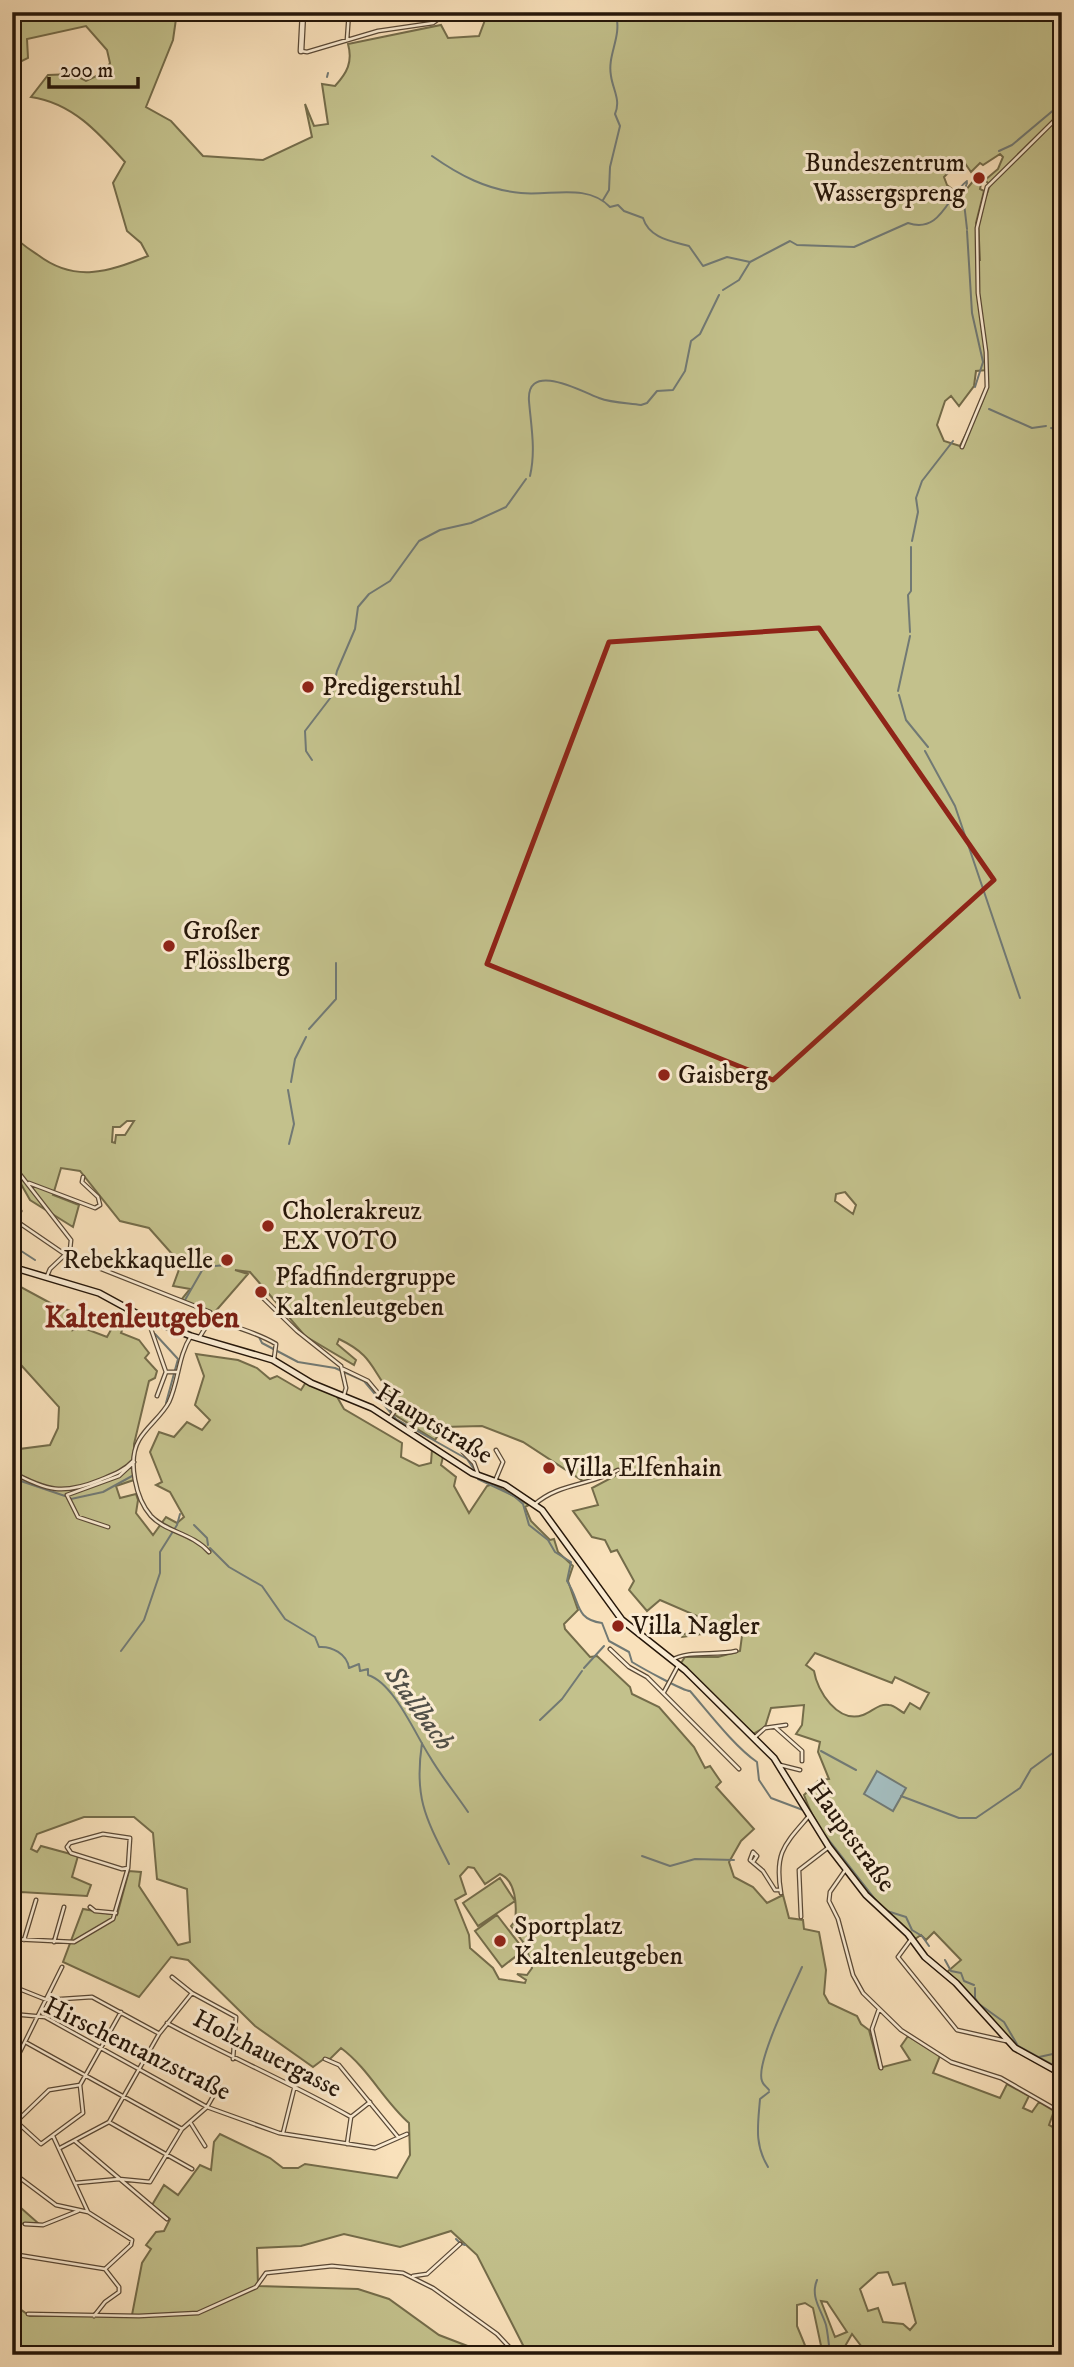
<svg xmlns="http://www.w3.org/2000/svg" width="1074" height="2367" font-family="'IM FELL DW Pica',serif">
<style>
.green{fill:#c3c18c;stroke:#746c4a;stroke-width:2;fill-rule:evenodd}
.water{fill:#a3bbbc;stroke:#717974;stroke-width:2}
.lines{fill:none;stroke-linecap:round;stroke-linejoin:round}
.stream{stroke:#717974;stroke-width:2}
.minor-casing{stroke:#5a4936;stroke-width:5}
.tertiary-casing{stroke:#5a4936;stroke-width:7}
.secondary-casing{stroke:#251609;stroke-width:8}
.minor{stroke:#fbecd3;stroke-width:2.5}
.tertiary{stroke:#fbecd3;stroke-width:4.5}
.secondary{stroke:#fbecd3;stroke-width:5}
.marked{fill:none;stroke:#8f2418;stroke-width:5;stroke-linejoin:round}
.poi-dot{fill:#8f2418;stroke:#fbecd3;stroke-width:2.5}
.labels{text-anchor:middle;dominant-baseline:central;stroke-width:6;stroke-linejoin:round;paint-order:stroke}
.poi-label{font-size:26px;fill:#251609;stroke:#fbecd3;text-anchor:start}
.street-label{font-size:26px;fill:#251609;stroke:#fbecd3}
.water-label{font-size:28px;font-style:italic;fill:#515048;stroke:#fbecd3}
.quarter-label{font-size:30px;font-weight:bold;fill:#7a1f14;stroke:#fbecd3}
</style>
<rect width="100%" height="100%" fill="#f9e1bb"/>
<filter id="stains"><feTurbulence type="fractalNoise" baseFrequency=".00286" numOctaves="4"/><feColorMatrix values="0 0 0 0 .2 0 0 0 0 .09 0 0 0 0 .02 0 0 0 .5 -.17"/></filter>
<radialGradient id="worn" r=".72"><stop offset=".6" stop-color="#630" stop-opacity="0"/><stop offset="1" stop-color="#630" stop-opacity=".3"/></radialGradient>
<path class="green" d="M12 12H177L173 40 146 107 171 121 203 156 263 160 312 137 305 104 314 126 328 124 322 84 335 86C347 73 353 62 348 44L441 25 448 38 479 36 488 12 513 16 515 12H1062V2072L1016 2046 947 1972 961 1960 934 1932 926 1940 921 1935 915 1939C872 1898 825 1853 804 1795L819 1780 829 1779 818 1752 820 1742 796 1734 802 1725 804 1705 771 1708 765 1727 753 1734 681 1663 685 1657H718L740 1651 743 1628 682 1637 680 1635 702 1630 704 1619 660 1600 647 1611 629 1590 634 1581 617 1550 611 1552 605 1540 592 1537 573 1511 598 1505 592 1488 617 1475 614 1471 586 1483 523 1442 482 1426 443 1427 435 1440 395 1415 387 1399 392 1395C370 1368 374 1356 339 1339L337 1344 356 1360 354 1365 305 1336 250 1272 235 1270 248 1274 214 1313 181 1300 190 1289 173 1286 181 1264 149 1228 120 1221 80 1171 61 1168 53 1195 79 1205 73 1227 30 1200 12 1168V234C19 243 29 249 38 255 75 283 108 272 148 256L141 243 127 231 113 183 125 162C98 132 72 103 31 97L48 75 73 74 86 81 105 72 110 63 107 50 86 26 27 39 28 58 12 66ZM1000 154 1003 157 998 169 985 180 990 185 978 219 980 261 976 223 984 191 980 189 981 184 974 180 961 196 947 185 944 177 962 159 971 172 980 163 983 165ZM988 370C988 402 972 420 960 446L944 441 937 425 945 401 951 396 959 406 974 386 976 371ZM127 1121H134L125 1135H116L115 1143 112 1142 113 1127H120ZM845 1192 856 1205 853 1214 835 1201 836 1194ZM815 1653 892 1683 895 1677 929 1693 920 1709 910 1703 904 1713C900 1711 894 1705 889 1705 879 1703 872 1712 863 1715 838 1724 817 1691 814 1671L806 1665Z
M12 1286H19L54 1305 79 1314 73 1330 81 1327 107 1337 113 1326 123 1328 121 1333 139 1340 149 1353 145 1358 157 1371 155 1378 149 1381 134 1444V1480L116 1486 120 1498 136 1494 138 1500 136 1513 153 1535 166 1517 177 1523 184 1517 170 1492 156 1485 162 1482 150 1452 159 1432 174 1437 187 1422 202 1430 210 1420 195 1405 204 1376 196 1354 238 1360 257 1368 270 1379 277 1376 301 1390 306 1382 336 1395 344 1409 402 1443 401 1457 419 1466 431 1463 432 1449 443 1457 441 1465 456 1477 454 1486 469 1513 487 1486 493 1484 529 1505 525 1507 531 1521 550 1540 554 1539 558 1552 573 1566 568 1581 578 1610 564 1624 565 1629 590 1657 597 1656 630 1687 632 1694 659 1707 694 1747 705 1768 710 1766 721 1782 716 1787 754 1829 741 1841 729 1862 734 1877 753 1887 767 1903 783 1895 789 1918 803 1920 804 1929 819 1932 826 1970 824 1994 829 2003 857 2016 861 2024 869 2030 879 2068 910 2060 901 2046 908 2036 940 2056 933 2073 1000 2098 1007 2084 1029 2096 1023 2108 1032 2112 1039 2102 1054 2111 1049 2125 1062 2132V2355H868L852 2334 840 2355H823L813 2308 805 2303 797 2305V2326L809 2355H528L477 2255 451 2231 400 2247 344 2234 301 2246 257 2248 258 2286 358 2289 389 2299 439 2335 491 2355H12V2287L20 2309 30 2316 132 2315 142 2263 151 2249 146 2245 156 2232 164 2231 170 2219 152 2205 164 2185 178 2195 200 2165 211 2170 214 2142 220 2134 270 2158 283 2168H298L305 2164 397 2178 410 2155 409 2123C383 2100 369 2069 341 2048L330 2059 325 2058 313 2067 255 2026 188 1960 171 1957 139 1997 63 1962 83 1909 117 1915 129 1871 141 1872 139 1886 178 1945 190 1942 187 1889 157 1879 153 1833 134 1817H84L37 1834 31 1849 37 1852 41 1846 78 1856 72 1877 91 1885 87 1896 21 1892 12 1926V1450L50 1445 58 1428 59 1407 12 1355ZM468 1867 474 1868 485 1884 500 1874C516 1881 517 1905 515 1921L511 1926 526 1946 532 1968 527 1975 517 1974 526 1980 525 1983 499 1979 493 1968 470 1948 469 1935 455 1900 466 1894 460 1876ZM888 2272 893 2285 905 2283 916 2323 910 2330 903 2324 883 2322 878 2308 868 2311 860 2289 878 2273ZM821 2301 827 2302 847 2332 835 2337Z
M500 1878 515 1901 478 1926 463 1903Z
M497 1915 524 1950 502 1967 475 1931Z
M12 2200 38 2223 12 2224Z"/>
<path class="water" d="M877 1771 906 1788 893 1811 864 1794Z"/>
<g class="lines">
<path class="stream" d="M327 77 328 73
M999 151 1012 145 1062 103
M432 156C459 175 487 190 521 193 551 196 587 183 610 207L618 205 624 211 643 218C649 238 671 241 689 246L703 266 727 257 750 262
M603 200 609 190 610 167 620 126 615 114C621 100 613 90 611 76 607 54 622 38 616 14
M967 229 963 194 967 183
M967 231 972 313 983 362 975 387
M723 290 739 280 750 262 790 241 797 245 854 247 908 223C941 234 947 196 967 181
M989 409 1032 428 1046 426
M1051 428 1062 431
M530 476C536 450 531 426 529 401 526 360 583 392 599 398 612 403 628 403 641 405L647 403 657 391 673 390 685 371 691 341 700 334 719 295
M912 541 918 512 916 498 922 481 953 441
M910 632 908 595 911 591V547
M898 691 910 636
M899 695 906 720 928 747
M925 751 955 806 1020 998
M312 760 306 751 305 731 331 697 337 671 355 629 358 607 369 594 390 581 419 541 440 530 471 523 506 507 526 479
M309 1029 336 999V963
M291 1082 295 1059 306 1037
M288 1090 294 1124 289 1144
M12 1245 35 1260
M185 1300 204 1267 226 1265 227 1261
M229 1326 235 1328
M155 1334 178 1359 166 1403
M259 1337 262 1343 298 1362 335 1368 364 1381 396 1419 467 1459 476 1472
M12 1478 65 1496
M478 1479 514 1496 523 1504 529 1525 548 1540 555 1552 571 1562 567 1581C581 1602 574 1619 602 1623L609 1641 629 1652 632 1662C642 1668 683 1691 690 1691 709 1713 735 1747 757 1762L759 1780 771 1798 803 1810
M71 1499 103 1492 132 1476
M194 1525 207 1538 208 1545
M210 1548 229 1567 262 1586 285 1619 315 1637 319 1647C332 1646 347 1654 349 1668L359 1664 360 1671 368 1669V1675C394 1683 415 1734 430 1757 441 1776 456 1794 468 1812
M121 1651 144 1620 160 1573V1552L177 1525 180 1514
M584 1668 604 1646
M540 1720 562 1699 582 1671
M422 1743C414 1797 425 1817 449 1864
M821 1751 856 1770
M901 1796 959 1818H976L1020 1788 1031 1769 1061 1747C1058 1729 1061 1718 1054 1700L1061 1685 1057 1669 1062 1664
M810 1812 817 1822
M821 1830 878 1903
M642 1856 670 1866 695 1859 734 1860
M887 1911 906 1917 912 1930 922 1936 929 1946
M945 1960 951 1971 961 1973 964 1981 974 1985
M975 1988V1998L979 2004 1004 2022 1018 2046 1062 2070
M1039 2057 1062 2052
M769 2090C767 2087 763 2085 762 2081 755 2063 793 1988 802 1967
M768 2167C754 2144 758 2125 760 2099L769 2092
M456 2239 459 2242
M462 2244 465 2245
M817 2280C810 2297 821 2309 826 2325 828 2334 829 2345 830 2355"/>
<defs>
<path id="minor" d="M347 40 349 12
M301 51 307 52 378 31 433 23 448 12
M962 447 987 387 986 352 978 293 977 228 987 187 1062 113
M12 1164 71 1240 70 1250 50 1269 47 1276
M29 1183 95 1208 100 1205 98 1197 82 1182 83 1177
M12 1201 20 1211 12 1218
M12 1218 66 1255 210 1312 212 1317C233 1328 255 1331 276 1344L274 1359
M262 1297 297 1331 341 1366 346 1388 344 1395
M153 1322 151 1329 166 1372 157 1396
M191 1336C178 1356 179 1380 169 1402 162 1416 147 1426 139 1440 127 1461 136 1499 151 1516 166 1532 192 1533 209 1552
M199 1338 212 1317
M343 1369 368 1381 394 1412 389 1419
M166 1372H178
M463 1452 474 1463 478 1474
M12 1472C47 1491 63 1495 100 1480 112 1475 124 1471 133 1461
M495 1481 503 1462 496 1450
M534 1505C558 1483 589 1486 618 1470
M108 1527 78 1517 67 1495 119 1476 134 1462
M610 1649 629 1667 647 1677 739 1769
M672 1660C687 1650 717 1656 736 1651
M664 1692 679 1664
M775 1727 802 1751V1761
M754 1738 765 1728 786 1725
M780 1765 800 1770
M753 1862 757 1856 753 1852 750 1860 763 1871 775 1890H780
M846 1869 830 1892 829 1901 838 1919 853 1975 863 1993 901 2030 951 2062 1001 2078 1062 2113
M781 1893C774 1852 785 1844 809 1816
M90 1907 95 1911 116 1913
M801 1917 799 1870 829 1847
M912 1938 898 1957 957 2030 1006 2041
M12 1939 74 1942 113 1919 128 1868 130 1838 103 1834 70 1843 67 1847 71 1853 122 1869 128 1868
M24 1940 36 1900
M54 1942 64 1907
M172 1977 192 1993 236 2017 233 2059
M12 1986 47 2000 92 1997 158 2033
M879 2009 872 2029 881 2068
M12 2014 45 2017 207 2107 279 2133 375 2148 407 2134
M167 2023C228 2056 291 2083 351 2117
M27 2043 182 2129
M325 2059 339 2065 398 2137
M12 2068 62 1967
M80 2085 83 2113 41 2144 19 2124V2119L49 2090 80 2085 121 2012
M109 2122 192 2169
M190 2122 205 2146
M283 2133 295 2085
M53 2136 88 2212 132 2240 131 2245 105 2269 119 2287V2292L105 2302 94 2316
M75 2141 167 2219
M347 2144 351 2117 370 2102
M60 2148 109 2122 159 2034 192 1993
M12 2172 56 2205 88 2212
M76 2183 119 2179 150 2182 182 2129 207 2107 219 2086
M25 2224 43 2225 78 2211
M12 2254 105 2269
M413 2276 427 2274 460 2244
M28 2314 139 2316 198 2313 256 2287 266 2273 332 2266 403 2273 433 2288 497 2334 513 2351"/>
<path id="tertiary" d="M301 51 303 12"/>
<path id="secondary" d="M12 1267 99 1293 143 1317 191 1336 273 1360 311 1383 372 1408 472 1473 505 1485 542 1510 622 1620 685 1670 774 1758 829 1847 866 1895 908 1934 925 1957 956 1983 1015 2048 1062 2074"/>
</defs>
<use href="#minor" class="minor-casing"/>
<use href="#tertiary" class="tertiary-casing"/>
<use href="#secondary" class="secondary-casing"/>
<use href="#minor" class="minor"/>
<use href="#tertiary" class="tertiary"/>
<use href="#secondary" class="secondary"/>
</g>
<path class="marked" d="M819 628 994 880 773 1080 487 964 609 642Z"/>
<g class="poi-dot">
<circle cx="979" cy="178" r="7"/>
<circle cx="308" cy="687" r="7"/>
<circle cx="169" cy="946" r="7"/>
<circle cx="664" cy="1075" r="7"/>
<circle cx="268" cy="1226" r="7"/>
<circle cx="227" cy="1260" r="7"/>
<circle cx="261" cy="1292" r="7"/>
<circle cx="549" cy="1468" r="7"/>
<circle cx="618" cy="1626" r="7"/>
<circle cx="500" cy="1941" r="7"/>
</g>
<g class="labels">
<g class="poi-label">
<text x="965" y="163" text-anchor="end">Bundeszentrum<tspan x="965" dy="30">Wassergspreng</tspan></text>
<text x="322" y="687">Predigerstuhl</text>
<text x="183" y="931">Großer<tspan x="183" dy="30">Flösslberg</tspan></text>
<text x="678" y="1075">Gaisberg</text>
<text x="282" y="1211">Cholerakreuz<tspan x="282" dy="30">EX VOTO</tspan></text>
<text x="213" y="1260" text-anchor="end">Rebekkaquelle</text>
<text x="275" y="1277">Pfadfindergruppe<tspan x="275" dy="30">Kaltenleutgeben</tspan></text>
<text x="563" y="1468">Villa Elfenhain</text>
<text x="632" y="1626">Villa Nagler</text>
<text x="514" y="1926">Sportplatz<tspan x="514" dy="30">Kaltenleutgeben</tspan></text>
</g>
<g class="street-label">
<text transform="translate(434 1424) rotate(31)">Hauptstraße</text>
<text transform="translate(851 1836) rotate(54)">Hauptstraße</text>
<text transform="translate(137 2049) rotate(26)">Hirschentanzstraße</text>
<text transform="translate(267 2054) rotate(27)">Holzhauergasse</text>
</g>
<g class="water-label">
<text transform="translate(419 1708) rotate(54)">Stallbach</text>
</g>
<g class="quarter-label">
<text x="142" y="1318">Kaltenleutgeben</text>
</g>
</g>
<rect width="1074" height="2367" fill="none" stroke="#f9e1bb" stroke-width="42"/>
<rect x="14" y="14" width="1046" height="2339" fill="none" stroke="#251609" stroke-width="3.5"/>
<rect x="21" y="21" width="1032" height="2325" fill="none" stroke="#251609" stroke-width="2"/>
<path d="M49 77v10h89v-10" fill="none" stroke="#251609" stroke-width="3.5"/>
<text x="60" y="77" font-size="21" fill="#251609" stroke="#fbecd3" stroke-width="5" paint-order="stroke">200 m</text>
<rect width="100%" height="100%" filter="url(#stains)"/>
<rect width="100%" height="100%" fill="url(#worn)"/>
</svg>
